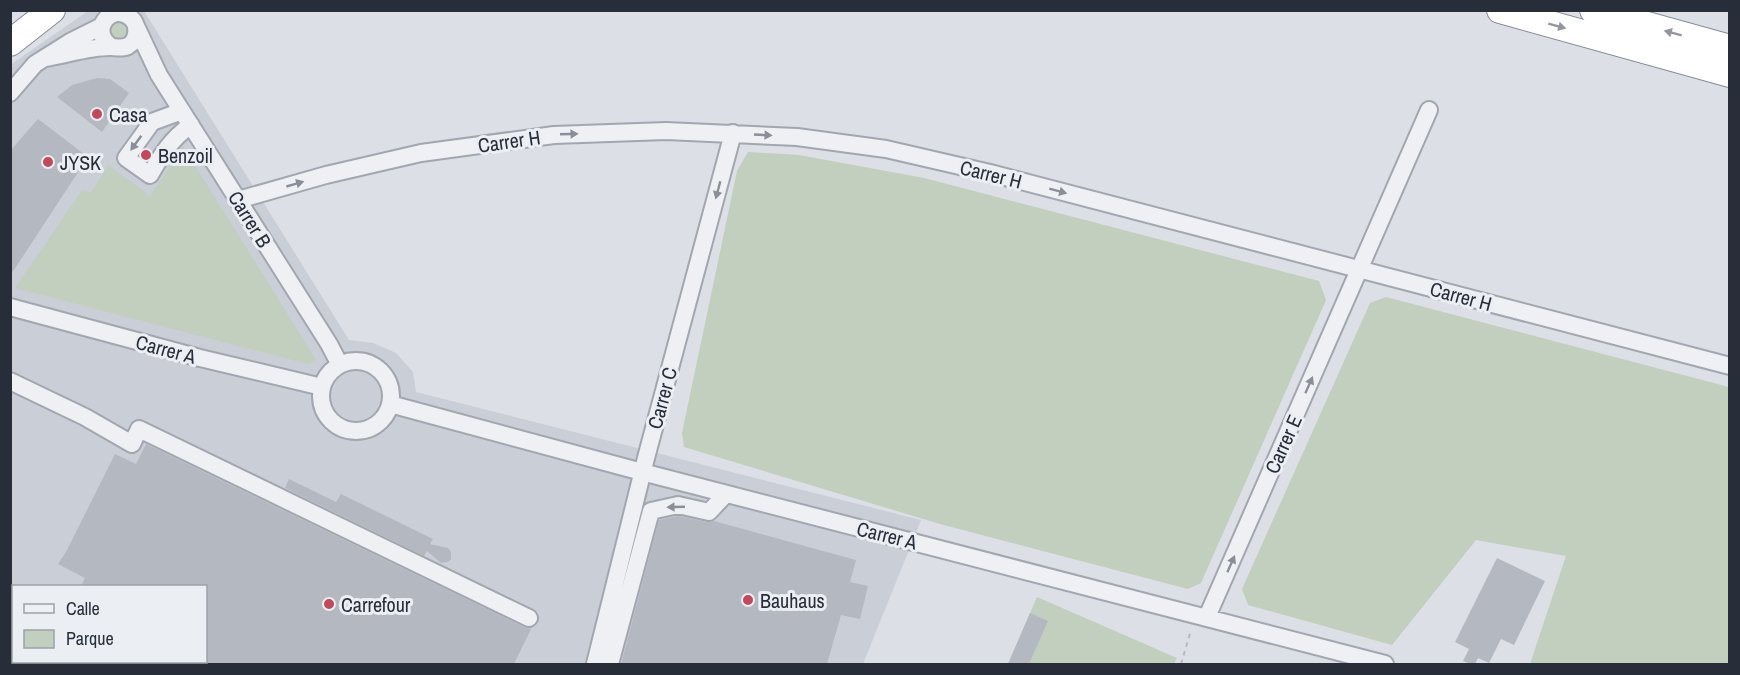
<svg xmlns="http://www.w3.org/2000/svg" width="1740" height="675" font-family="'Archivo Narrow',sans-serif">
<style>
.built{fill:#caced6;fill-rule:evenodd}
.green{fill:#c2cebe}
.building{fill:#b4b9c1}
.lines{fill:none;stroke-linecap:round;stroke-linejoin:round}
.minor-casing{stroke:#a2a6ae;stroke-width:20}
.highway-casing{stroke:#858d9a;stroke-width:28}
.path{stroke:#b6bac0;stroke-width:2;stroke-dasharray:4.5 4.5;stroke-linecap:butt}
.minor{stroke:#eef0f4;stroke-width:16}
.highway{stroke:#fff;stroke-width:26}
.oneway{fill:#93969c}
.oneway2{fill:#8a8f97}
.poi-dot{fill:#c2495a;stroke:#ebeef3;stroke-width:2}
.labels{text-anchor:middle;dominant-baseline:central;stroke-width:6;stroke-linejoin:round;paint-order:stroke}
.poi-label{font-size:20px;fill:#272e3a;stroke:#ebeef3;text-anchor:start}
.street-label{font-size:20px;fill:#272e3a;stroke:#ebeef3}
</style>
<rect width="100%" height="100%" fill="#dcdfe5"/>
<path class="built" d="M88 11H144L349 340 373 343 396 353 413 372 416 392 921 520 863 664H11L10 65ZM14 586H206V662H14Z"/>
<path class="green" d="M110 30a9 9 0 1 1 18 0a9 9 0 1 1-18 0Z
M183 146 316 360 308 364 15 288 82 190 91 193 108 165 150 196Z
M748 152 799 155 924 178 1319 281 1326 300 1201 583 1188 589 940 524 684 447 682 433 737 171Z
M1386 297 1729 387V664H1530L1566 556 1476 540 1392 645 1248 605 1242 589 1370 303Z
M1037 597 1177 658 1174 664H1008Z"/>
<path class="building" d="M97 78 110 79 129 93 102 132 57 97 72 85Z
M38 119 88 157 10 276V151Z
M146 444 524 627 531 629 514 664H206V586H81L85 578 58 564 66 552 115 454 136 464Z
M289 479 336 502 341 494 433 539 430 544 448 548 451 552V559L448 562 441 563 427 551 424 556 285 488Z
M678 516 707 522 714 521 856 560 850 582 868 586 860 619 841 615 827 664H621L659 520Z
M1497 558 1545 581 1514 645 1501 639 1489 663 1478 658 1475 664H1471L1463 661 1469 649 1455 642Z
M1030 613 1048 621 1029 664H1008Z"/>
<g class="lines">
<defs>
<path id="minor" d="M136 26 159 75 329 344 340 365
M45 58C66 55 88 47 110 47 116 47 122 49 128 46 138 40 139 25 131 18 112 1 87 31 112 47
M10 93 35 64 70 42 102 26
M182 111 152 122 126 158 150 175C162 154 171 139 191 125
M238 200 326 175 421 153 554 135 666 131 797 137 886 149 990 173 1730 366
M10 307 200 358 322 387
M321 396a35 35 0 1 1 70 0a35 35 0 1 1-70 0Z
M10 381 85 417 132 444 139 429 529 618
M390 404 642 472 1385 664
M1207 617 1429 110
M10 619 14 620
M97 662 103 664
M595 664 646 458 733 133
M610 664 651 511 678 505 709 512 726 494"/>
<path id="highway" d="M1500 10 1730 74
M1593 10 1730 48
M10 43 52 10"/>
</defs>
<use href="#minor" class="minor-casing"/>
<use href="#highway" class="highway-casing"/>
<path class="path" d="M1727 10 1730 11
M1181 664 1191 630"/>
<use href="#minor" class="minor"/>
<use href="#highway" class="highway"/>
</g>
<defs><path id="oneway-solid" d="M-6-.8H1V-3.2L6.5 0L1 3.2V.8H-6Z" transform="scale(1.5)"/></defs>
<g class="oneway">
<use href="#oneway-solid" transform="translate(1557 26) rotate(15)"/>
<use href="#oneway-solid" transform="translate(1673 33) rotate(-165)"/>
</g>
<g class="oneway2">
<use href="#oneway-solid" transform="translate(569 134) rotate(-2)"/>
<use href="#oneway-solid" transform="translate(763 135) rotate(3)"/>
<use href="#oneway-solid" transform="translate(136 143) rotate(126)"/>
<use href="#oneway-solid" transform="translate(295 184) rotate(-16)"/>
<use href="#oneway-solid" transform="translate(718 190) rotate(105)"/>
<use href="#oneway-solid" transform="translate(1058 191) rotate(15)"/>
<use href="#oneway-solid" transform="translate(1309 385) rotate(-66)"/>
<use href="#oneway-solid" transform="translate(676 507) rotate(178)"/>
<use href="#oneway-solid" transform="translate(1231 564) rotate(-66)"/>
</g>
<g class="poi-dot">
<circle cx="97" cy="114" r="6"/>
<circle cx="146" cy="155" r="6"/>
<circle cx="48" cy="162" r="6"/>
<circle cx="748" cy="600" r="6"/>
<circle cx="329" cy="604" r="6"/>
</g>
<g class="labels">
<g class="poi-label">
<text x="109" y="114">Casa</text>
<text x="158" y="155">Benzoil</text>
<text x="60" y="162">JYSK</text>
<text x="760" y="600">Bauhaus</text>
<text x="341" y="604">Carrefour</text>
</g>
<g class="street-label">
<text transform="translate(509 141) rotate(-8)">Carrer H</text>
<text transform="translate(991 174) rotate(14)">Carrer H</text>
<text transform="translate(250 219) rotate(58)">Carrer B</text>
<text transform="translate(1461 296) rotate(15)">Carrer H</text>
<text transform="translate(166 349) rotate(15)">Carrer A</text>
<text transform="translate(662 398) rotate(-75)">Carrer C</text>
<text transform="translate(1283 444) rotate(-66)">Carrer E</text>
<text transform="translate(887 535) rotate(14)">Carrer A</text>
</g>
</g>
<rect width="1740" height="675" fill="none" stroke="#272e3a" stroke-width="24"/>
<rect x="12" y="585" width="195" height="78" fill="#ebeef3" stroke="#9da1a9" stroke-width="1.5"/>
<rect x="24" y="604" width="30" height="9" fill="#eef0f4" stroke="#9da1a9" stroke-width="1.5"/>
<text x="66" y="615" font-size="18" fill="#272e3a">Calle</text>
<rect x="24" y="630" width="30" height="18" fill="#c2cebe" stroke="#9da1a9" stroke-width="1.5"/>
<text x="66" y="645" font-size="18" fill="#272e3a">Parque</text>
</svg>
